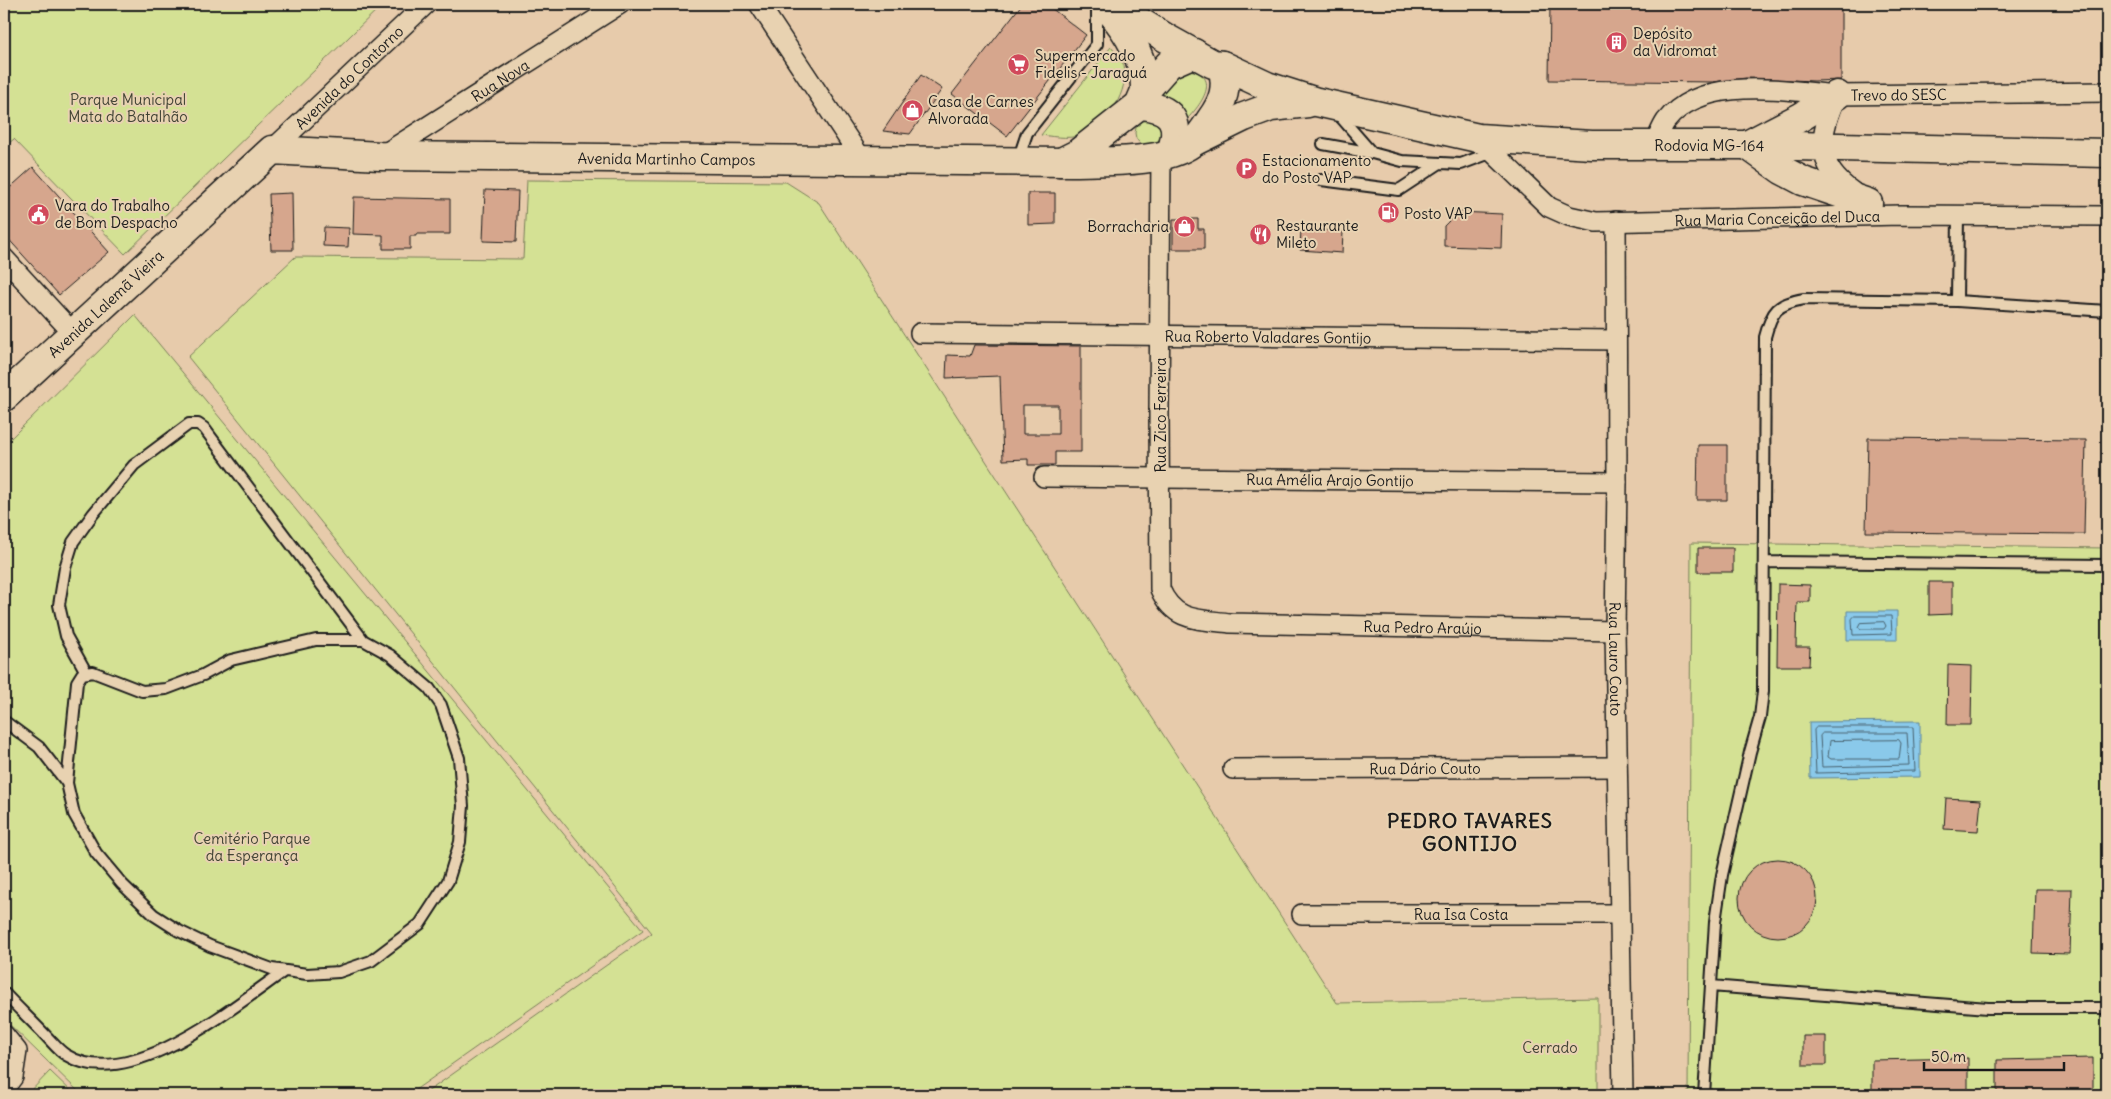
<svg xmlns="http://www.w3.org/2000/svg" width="2111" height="1099" font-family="Delius,sans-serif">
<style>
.green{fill:#d4e194;stroke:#787e58}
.water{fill:#8ac9ea;stroke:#5e8498}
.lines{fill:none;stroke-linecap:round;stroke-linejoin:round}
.shore{stroke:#48616e;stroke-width:1}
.building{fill:#d6a68d;stroke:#1c1c1c;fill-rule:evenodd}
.lane-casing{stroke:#1c1c1c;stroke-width:14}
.street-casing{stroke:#1c1c1c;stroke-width:22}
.secondary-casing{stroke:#1c1c1c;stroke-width:31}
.primary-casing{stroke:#1c1c1c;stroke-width:31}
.lane{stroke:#e8d2b1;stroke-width:10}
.street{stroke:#e8d2b1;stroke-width:19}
.secondary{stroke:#e8d2b1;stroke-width:28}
.primary{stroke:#e8d2b1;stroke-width:28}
.labels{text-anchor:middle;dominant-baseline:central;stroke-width:4;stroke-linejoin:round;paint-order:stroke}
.poi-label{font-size:15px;fill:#1c1c1c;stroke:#e8d2b1;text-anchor:start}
.street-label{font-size:15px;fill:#1c1c1c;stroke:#e8d2b1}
.park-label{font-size:15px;fill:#414334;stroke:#e8d2b1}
.district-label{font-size:20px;font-weight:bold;letter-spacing:1px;fill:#1c1c1c;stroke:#e8d2b1}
</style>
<rect width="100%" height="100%" fill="#e7cbab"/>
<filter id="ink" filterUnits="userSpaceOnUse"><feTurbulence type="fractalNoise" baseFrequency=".02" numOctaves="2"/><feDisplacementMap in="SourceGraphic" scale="10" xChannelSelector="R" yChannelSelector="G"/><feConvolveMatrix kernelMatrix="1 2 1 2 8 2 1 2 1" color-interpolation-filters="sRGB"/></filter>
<g filter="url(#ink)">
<path class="green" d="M4 4H383L125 254 14 139 4 147Z
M1111 47C1115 52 1122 60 1124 66 1129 91 1109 122 1087 133 1073 140 1056 137 1041 135Z
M1189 70C1222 76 1201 105 1187 119L1174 100 1159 94 1168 79Z
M1135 133a13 13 0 1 1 26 0a13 13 0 1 1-26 0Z
M527 180 786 182 819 203 1337 1003 1598 998V1095H423L652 933 188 357 295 257 523 259Z
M135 315 643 930 408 1095H82L4 1019V445Z
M1691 543 2107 548V1095H1688Z
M50 1071 75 1095H27Z"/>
<path class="water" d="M1847 611H1897V640H1847Z
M1920 721V777L1810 778 1809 722Z"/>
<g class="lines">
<path class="shore" d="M1855 616H1891L1892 634 1853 635 1852 619Z
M1884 622 1886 626 1884 629H1861L1858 627 1860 623Z
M1817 727H1913L1915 771 1816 773 1814 730Z
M1823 733H1907L1909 765 1822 767 1820 736Z
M1899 740 1901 743 1899 759H1831L1828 757 1830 741Z"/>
</g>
<path class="building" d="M1022 4H1046L1086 35 1007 136 952 94Z
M1550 4H1841V80L1814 81 1746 78 1713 82 1549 80Z
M921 75 942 89 910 134 883 131Z
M33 167 109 252 59 295 4 234V193Z
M485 190 518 191 516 242 483 241Z
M292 193 293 250H271L269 194Z
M1028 193H1055V224L1028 225Z
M354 197 450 199V234H416V236H410V249H383V235L353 234Z
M1458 212 1502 214 1501 248 1444 246V226Z
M1173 219H1198V229H1204V249H1173Z
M324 227 349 228 348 247 323 246Z
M1301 229 1343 231 1342 253 1300 250Z
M974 345 1081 346V452H1055V465H1028V459L1003 460 1000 376 946 378 947 355 970 356ZM1023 405H1058V434H1023Z
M1868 438 2086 440 2084 534 1866 532Z
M1698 445H1727V500H1697Z
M1698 548H1733V572H1698Z
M1929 582H1952V614L1929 615Z
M1778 584 1810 585V602H1797L1796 647H1810L1809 666H1777Z
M1948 665 1972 666 1971 725H1947Z
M1946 798 1981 800 1978 831 1944 829Z
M1739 898a39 39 0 1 1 78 0a39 39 0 1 1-78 0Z
M2035 889H2072L2070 954 2033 953Z
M1803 1036H1826V1065H1803Z
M1968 1058V1095H1872V1060Z
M2093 1058V1095H1997V1060Z"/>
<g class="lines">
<defs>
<path id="lane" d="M1338 114 1372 153 1402 161 1461 164 1493 152
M1323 144 1372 153
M1018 160 1027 133 1097 44V5
M1321 180 1399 190 1440 163
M1957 301 1958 215
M1764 562 2107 565
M86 672 66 636 59 605 65 568 73 542 93 514 134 465 189 424H198L204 428 363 640
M4 721 39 747 67 783 74 814 96 853 122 884 154 915 179 931 210 946 272 969 307 974 339 972 371 961 420 924 448 881 460 842 463 806 459 758 441 705 429 688 390 655 363 640H316L231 660 203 675 166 689 142 691 93 672 82 674 77 682 67 783
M1711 986 1988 1008H2107
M4 993C18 1008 33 1022 47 1037 53 1043 59 1051 66 1055 129 1094 233 1007 283 972
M1704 1095 1715 922 1722 875 1750 752 1760 717 1763 691 1765 337C1772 310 1777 304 1804 299L1957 301 2107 311"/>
<g id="street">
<path d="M759 4 863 161"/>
<path id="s1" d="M1478 138 1549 207 1569 216 1596 222 1901 215 2107 216"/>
<path d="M1654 145C1658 138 1661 128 1666 121 1703 74 1786 91 1837 95"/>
<path id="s2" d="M272 150 426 4"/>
<path id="s3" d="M381 156 620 4"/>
<path id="s4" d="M1161 156 1159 412 1160 589C1174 622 1198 619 1230 623L1615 631"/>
<path id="s5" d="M1853 192C1813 164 1819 135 1837 95L2107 92"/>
<path id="s6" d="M1616 221 1617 482 1615 631 1623 1095"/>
<path d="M4 258 72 332"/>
<path id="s7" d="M920 333 1616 340"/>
<path id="s8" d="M1044 477 1617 482"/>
<path id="s9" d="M1233 769 1617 767"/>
<path id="s10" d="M1302 914H1619"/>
<path d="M4 1035 17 1051 13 1077 4 1089"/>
</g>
<g id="secondary">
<path d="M1139 105C1171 107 1182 121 1171 152"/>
<path d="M1061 162 1077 154 1139 105 1145 91 1169 64 1194 53"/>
<path id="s11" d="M4 397 272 150 380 156 1071 162C1105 161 1163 164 1192 143 1200 137 1206 127 1211 119 1224 101 1228 87 1222 65"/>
</g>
<g id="primary">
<path id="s12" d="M1111 4 1166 38 1213 64 1222 65 1267 86 1317 102 1478 138 1592 145H1747L2107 153"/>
<path d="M1107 7C1126 29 1146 60 1145 91"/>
<path d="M1837 95 1801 117 1747 145 1782 170 1803 181 1868 203"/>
<path d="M1191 143 1244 117 1271 107 1308 103"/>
</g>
</defs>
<use href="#lane" class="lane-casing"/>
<use href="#street" class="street-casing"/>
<use href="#secondary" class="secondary-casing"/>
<use href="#primary" class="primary-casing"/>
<use href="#lane" class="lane"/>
<use href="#street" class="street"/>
<use href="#secondary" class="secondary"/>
<use href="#primary" class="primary"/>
</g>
</g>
<defs>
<symbol id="building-disc" viewBox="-11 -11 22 22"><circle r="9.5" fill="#d1495b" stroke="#e8d2b1"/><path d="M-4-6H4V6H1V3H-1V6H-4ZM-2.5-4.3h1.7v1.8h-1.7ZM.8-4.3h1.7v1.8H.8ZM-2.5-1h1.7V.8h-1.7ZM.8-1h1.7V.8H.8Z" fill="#fff"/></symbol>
<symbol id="supermarket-disc" viewBox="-11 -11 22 22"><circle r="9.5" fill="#d1495b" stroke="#e8d2b1"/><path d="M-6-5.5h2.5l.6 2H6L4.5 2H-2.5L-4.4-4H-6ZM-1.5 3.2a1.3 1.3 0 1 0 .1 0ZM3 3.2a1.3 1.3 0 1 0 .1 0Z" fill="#fff"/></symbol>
<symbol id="shop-disc" viewBox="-11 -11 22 22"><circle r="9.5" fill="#d1495b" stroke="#e8d2b1"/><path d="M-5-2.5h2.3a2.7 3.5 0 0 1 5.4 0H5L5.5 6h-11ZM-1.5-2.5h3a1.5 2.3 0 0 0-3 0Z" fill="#fff"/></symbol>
<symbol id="parking-disc" viewBox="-11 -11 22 22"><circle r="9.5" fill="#d1495b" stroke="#e8d2b1"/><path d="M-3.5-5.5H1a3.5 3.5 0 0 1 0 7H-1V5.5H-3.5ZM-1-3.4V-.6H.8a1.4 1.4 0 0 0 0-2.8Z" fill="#fff"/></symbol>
<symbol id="fuel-disc" viewBox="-11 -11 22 22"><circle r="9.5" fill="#d1495b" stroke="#e8d2b1"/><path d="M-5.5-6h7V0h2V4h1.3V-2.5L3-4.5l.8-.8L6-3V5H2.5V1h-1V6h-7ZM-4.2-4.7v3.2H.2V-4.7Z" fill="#fff"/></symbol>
<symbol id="civic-disc" viewBox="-11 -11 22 22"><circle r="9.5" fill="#d1495b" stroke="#e8d2b1"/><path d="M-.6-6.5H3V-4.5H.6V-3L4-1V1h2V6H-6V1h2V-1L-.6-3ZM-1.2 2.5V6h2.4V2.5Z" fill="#fff"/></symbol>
<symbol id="restaurant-disc" viewBox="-11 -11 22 22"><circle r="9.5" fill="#d1495b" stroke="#e8d2b1"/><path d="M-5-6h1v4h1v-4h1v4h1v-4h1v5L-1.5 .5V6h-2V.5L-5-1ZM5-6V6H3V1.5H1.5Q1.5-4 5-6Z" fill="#fff"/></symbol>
</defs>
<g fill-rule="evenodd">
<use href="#building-disc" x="1604" y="30" width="25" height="25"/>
<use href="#supermarket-disc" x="1006" y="52" width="25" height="25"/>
<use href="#shop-disc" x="900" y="98" width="25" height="25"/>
<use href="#parking-disc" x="1234" y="156" width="25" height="25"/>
<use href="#fuel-disc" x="1376" y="200" width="25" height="25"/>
<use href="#civic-disc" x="26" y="202" width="25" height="25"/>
<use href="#shop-disc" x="1172" y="214" width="25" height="25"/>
<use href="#restaurant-disc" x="1248" y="222" width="25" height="25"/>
</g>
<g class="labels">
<g class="poi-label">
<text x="1633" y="33">Depósito<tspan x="1633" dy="17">da Vidromat</tspan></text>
<text x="1035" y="55">Supermercado<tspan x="1035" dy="17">Fidelis - Jaraguá</tspan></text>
<text x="928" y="101">Casa de Carnes<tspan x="928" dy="17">Alvorada</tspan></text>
<text x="1262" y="160">Estacionamento<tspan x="1262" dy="17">do Posto VAP</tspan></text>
<text x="55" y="205">Vara do Trabalho<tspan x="55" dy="17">de Bom Despacho</tspan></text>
<text x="1404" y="213">Posto VAP</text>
<text x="1276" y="225">Restaurante<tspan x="1276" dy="17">Mileto</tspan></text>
<text x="1169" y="226" text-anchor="end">Borracharia</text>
</g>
<g class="street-label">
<text stroke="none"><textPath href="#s2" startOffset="106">Avenida do Contorno</textPath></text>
<text stroke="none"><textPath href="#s3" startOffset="141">Rua Nova</textPath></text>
<text stroke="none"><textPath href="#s5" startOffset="172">Trevo do SESC</textPath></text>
<text stroke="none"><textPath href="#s12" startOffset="626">Rodovia MG-164</textPath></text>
<text stroke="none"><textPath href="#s11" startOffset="759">Avenida Martinho Campos</textPath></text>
<text stroke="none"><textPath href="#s1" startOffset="330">Rua Maria Conceição del Duca</textPath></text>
<text stroke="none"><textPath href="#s11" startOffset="138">Avenida Lalemã Vieira</textPath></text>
<text stroke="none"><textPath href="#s7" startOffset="348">Rua Roberto Valadares Gontijo</textPath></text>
<text transform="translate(1160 415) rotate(-90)">Rua Zico Ferreira</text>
<text stroke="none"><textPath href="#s8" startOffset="286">Rua Amélia Arajo Gontijo</textPath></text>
<text stroke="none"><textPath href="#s4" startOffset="709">Rua Pedro Araújo</textPath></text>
<text stroke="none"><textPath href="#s6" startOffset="438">Rua Lauro Couto</textPath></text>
<text stroke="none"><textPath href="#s9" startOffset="192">Rua Dário Couto</textPath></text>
<text stroke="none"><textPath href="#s10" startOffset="159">Rua Isa Costa</textPath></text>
</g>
<g class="park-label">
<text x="128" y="99">Parque Municipal<tspan x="128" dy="17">Mata do Batalhão</tspan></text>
<text x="252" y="838">Cemitério Parque<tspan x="252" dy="17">da Esperança</tspan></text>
<text x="1550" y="1047">Cerrado</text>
</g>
<g class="district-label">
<text x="1470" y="820">PEDRO TAVARES<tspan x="1470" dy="23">GONTIJO</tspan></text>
</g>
</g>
<rect width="2111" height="1099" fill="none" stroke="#e8d2b1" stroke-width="20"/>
<rect x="10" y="10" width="2091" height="1079" fill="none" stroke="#1c1c1c" stroke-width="2" filter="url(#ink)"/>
<path d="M1924 1062v8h140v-8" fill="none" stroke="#1c1c1c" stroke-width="2.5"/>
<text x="1931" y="1062" font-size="15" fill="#1c1c1c" stroke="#e8d2b1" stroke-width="4" paint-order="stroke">50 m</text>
</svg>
